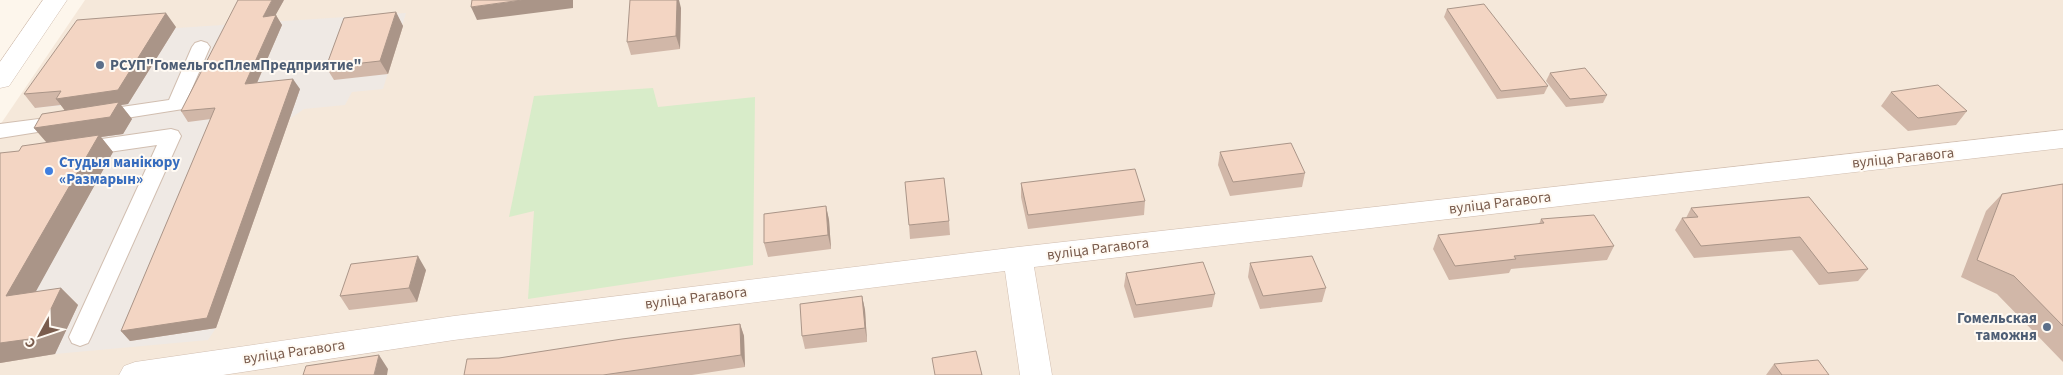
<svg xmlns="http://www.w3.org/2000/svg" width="2063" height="375" font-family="'Source Sans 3',sans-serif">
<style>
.residential{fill:#f5e8da}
.industrial{fill:#efe9e4}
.green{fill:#d8ecc9}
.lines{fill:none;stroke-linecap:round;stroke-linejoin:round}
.lane-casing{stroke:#d1beb0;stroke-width:2}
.street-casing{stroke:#d1beb0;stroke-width:1}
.lane{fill:#fff;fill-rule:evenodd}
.street{fill:#fff;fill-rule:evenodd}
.wall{fill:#d1b7a8}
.shaded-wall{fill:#aa9588}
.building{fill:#f3d5c3;stroke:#aa9588}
.service-dot{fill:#5c6f8a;stroke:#fffaf3;stroke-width:2}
.shop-dot{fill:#3f7fe0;stroke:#fffaf3;stroke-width:2}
.labels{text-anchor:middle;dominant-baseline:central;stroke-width:4;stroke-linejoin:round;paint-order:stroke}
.service-label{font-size:15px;font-weight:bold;fill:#4e5e75;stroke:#fffaf3;text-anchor:start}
.street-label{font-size:15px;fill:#7a5c4d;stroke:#fffaf3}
.shop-label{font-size:15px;font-weight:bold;fill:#366cbe;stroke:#fffaf3;text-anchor:start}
</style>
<rect width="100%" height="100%" fill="#fdf6ec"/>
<path class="residential" d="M85 0H2063V375H0V125Z"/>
<path class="industrial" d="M406 13 383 89 352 92 345 105 304 109 288 120 216 328 208 340 55 354 11 361 0 177 34 168 107 102 35 108 87 34Z"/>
<path class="green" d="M653 88 658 107 755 97 753 265 528 299 534 211 509 217 534 96Z"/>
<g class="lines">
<defs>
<path id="lane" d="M201 41 207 43 210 47 183 109 101 122 94 120 92 116 94 112 101 110 169 100 192 47 195 43Z
M62 116 69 117 71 122 69 127 0 138V124Z
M171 129 178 131 181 136 91 337 88 343 80 346 72 343 69 337 157 145 81 156 74 154 71 149 74 144 81 142Z"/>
<path id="street" d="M43 0H67L9 86 0 88V62Z
M2063 130V148L1034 267 1052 375H1020L1005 271 454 340 223 375H119L124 366 135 362 454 316 1018 247Z"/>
</defs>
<use href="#lane" class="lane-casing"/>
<use href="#street" class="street-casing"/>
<use href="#lane" class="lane"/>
<use href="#street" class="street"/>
</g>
<path class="wall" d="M284 0 275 15 282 25 257 83 300 89 216 328 130 341 121 331 211 119 188 122 181 111Z
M681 8 680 49 631 55 627 42Z
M1447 9 1548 86 1544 94 1497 99 1444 17Z
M396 12 403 26 388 74 334 80 326 67Z
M176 27 128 104 121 105 132 119 123 134 101 137 113 152 35 292 61 288 78 305 55 354 0 363 19 151 47 143 34 128 65 111 61 105 35 108 24 94Z
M1550 73 1607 95 1603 103 1566 107 1546 81Z
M1891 92 1967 111 1956 125 1908 131 1881 106Z
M1220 152 1305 173 1302 187 1230 196 1218 165Z
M1021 183 1145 201 1144 215 1028 229 1021 197Z
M2063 184V362L1997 294 1961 277 1986 211 2002 194Z
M1809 197 1868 269 1858 281 1819 285 1792 250 1694 258 1675 230 1682 218H1686L1691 208Z
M826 206 829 220 831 249 768 257 764 243Z
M1541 219 1614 246 1607 260 1511 269 1509 273 1449 280 1433 249 1438 235 1539 224Z
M949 221 950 235 910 239 909 225Z
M1250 263 1326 288 1322 302 1260 309 1248 277Z
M426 270 417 302 349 310 340 296Z
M1126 273 1215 294 1212 307 1134 318 1124 286Z
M862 296 865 310 867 342 805 349 802 336Z
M740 324 744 336 745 367 692 375H464L499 358Z
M1774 364 1829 375H1766Z"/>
<path class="shaded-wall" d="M272 0H284L269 27 263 17Z
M522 0H573V8L477 20 471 7Z
M677 0H679L681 8 680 49 676 36Z
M396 12 403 26 388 74 380 61Z
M166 13 176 27 128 104 121 105 132 119 123 134 101 137 113 152 24 313 6 296 48 144 34 128 67 113 56 99Z
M276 15 282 25 252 94 245 84Z
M293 79 300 89 216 328 130 341 121 331Z
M826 206 829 220 831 249 828 235Z
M418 256 426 270 417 302 409 288Z
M61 288 78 305 55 354 0 363V343Z
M862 296 865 310 867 342 865 328Z
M740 324 744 336 745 367 741 355Z
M379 355 388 369 387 375H374Z"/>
<path class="building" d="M238 0H272L263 17 276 15 245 84 293 79 207 318 121 331 215 108 181 111Z
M472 0H522L471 7Z
M630 0H677L676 36 627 42Z
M1484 4 1548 86 1501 91 1447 9Z
M396 12 380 61 326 67 344 18Z
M166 13 118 90 56 99 61 91 24 94 77 20Z
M1585 68 1607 95 1570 99 1550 73Z
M1938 85 1967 111 1918 118 1891 92Z
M119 102 110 117 34 128 42 114Z
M99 135 6 296 61 288 37 338 0 343V153L19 151 22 146Z
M1291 143 1305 173 1233 182 1220 152Z
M1135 169 1145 201 1028 215 1021 183Z
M944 178 949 221 909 225 905 182Z
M2063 184V326L2014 276 1977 260 2002 194Z
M1809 197 1868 269 1828 273 1800 237 1701 246 1682 218 1698 217 1691 208Z
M826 206 828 235 764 243V214Z
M1594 215 1614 246 1514 256 1516 259 1455 266 1438 235 1544 223 1541 219Z
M418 256 409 288 340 296 351 264Z
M1312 256 1326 288 1263 296 1250 263Z
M1203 262 1215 294 1136 305 1126 273Z
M862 296 865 328 802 336 800 304Z
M740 324 741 355 603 375H464L467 359 499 358 622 339Z
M976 351 982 375H935L932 358Z
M379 355 374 375H303L306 366Z
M1818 360 1829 375H1782L1774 364Z"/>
<g class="service-dot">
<circle cx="100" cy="65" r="5"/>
<circle cx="2047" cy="327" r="5"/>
</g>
<circle class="shop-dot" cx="49" cy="171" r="5"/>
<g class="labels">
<g class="service-label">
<text x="110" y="65">РСУП"ГомельгосПлемПредприятие"</text>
<text x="2037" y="318" text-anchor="end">Гомельская<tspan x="2037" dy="17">таможня</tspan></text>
</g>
<g class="street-label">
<text transform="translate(1903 158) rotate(-6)">вуліца Рагавога</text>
<text transform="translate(1500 203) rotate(-7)">вуліца Рагавога</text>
<text transform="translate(1098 249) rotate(-7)">вуліца Рагавога</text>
<text transform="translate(696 298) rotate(-7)">вуліца Рагавога</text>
<text transform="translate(294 352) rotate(-8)">вуліца Рагавога</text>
</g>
<g class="shop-label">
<text x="59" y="162">Студыя манікюру<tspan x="59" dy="17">«Размарын»</tspan></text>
</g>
</g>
<g transform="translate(40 335) rotate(230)" stroke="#fffaf3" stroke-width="4" paint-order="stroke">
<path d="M0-4L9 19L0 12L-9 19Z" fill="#7a5c4d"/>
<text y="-8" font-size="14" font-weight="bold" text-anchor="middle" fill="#7a5c4d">С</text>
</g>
</svg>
